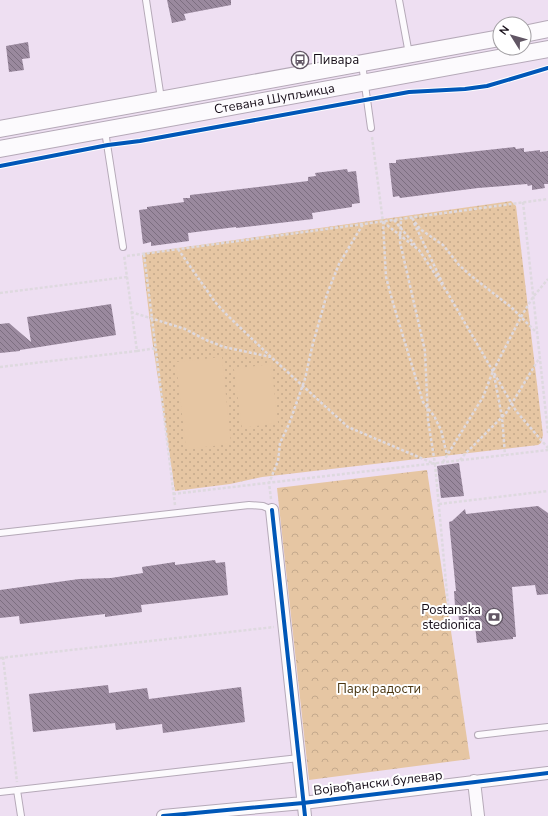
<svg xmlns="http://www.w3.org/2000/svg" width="548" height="816" font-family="'Nunito Sans',sans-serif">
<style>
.grass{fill:url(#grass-dots)}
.park{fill:url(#park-crowns)}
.pitch{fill:#e6c6a3}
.building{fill:url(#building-back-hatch)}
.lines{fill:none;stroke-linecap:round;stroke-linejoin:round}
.service-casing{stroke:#b5a9b8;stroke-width:8}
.minor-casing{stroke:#b5a9b8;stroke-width:14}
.secondary-casing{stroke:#b5a9b8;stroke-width:18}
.path{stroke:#ded9df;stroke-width:2.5;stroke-dasharray:3 2;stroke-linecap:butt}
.service{stroke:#fcfafd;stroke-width:6}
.minor{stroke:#fcfafd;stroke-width:12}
.secondary{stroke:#fcfafd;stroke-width:16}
.cycleway-casing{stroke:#fff;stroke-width:6}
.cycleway{stroke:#0057b8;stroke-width:4}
.labels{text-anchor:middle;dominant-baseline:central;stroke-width:4;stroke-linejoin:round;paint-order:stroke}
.poi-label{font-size:13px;fill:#150c17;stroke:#fff;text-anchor:start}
.street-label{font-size:13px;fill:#150c17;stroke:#fff}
.park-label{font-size:13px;fill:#493510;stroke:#fff}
</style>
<defs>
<pattern id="grass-dots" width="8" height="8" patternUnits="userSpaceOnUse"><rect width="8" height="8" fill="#e6c6a3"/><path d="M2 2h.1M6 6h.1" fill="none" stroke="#c4a98c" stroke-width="1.8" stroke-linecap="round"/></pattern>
<pattern id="park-crowns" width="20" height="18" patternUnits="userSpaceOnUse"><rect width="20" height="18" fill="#e6c6a3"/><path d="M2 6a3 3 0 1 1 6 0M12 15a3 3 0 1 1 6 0" fill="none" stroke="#c4a98c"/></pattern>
<pattern id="building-back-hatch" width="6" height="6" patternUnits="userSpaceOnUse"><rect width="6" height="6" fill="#9a899e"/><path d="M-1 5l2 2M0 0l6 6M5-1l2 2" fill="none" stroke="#7c6e80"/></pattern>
</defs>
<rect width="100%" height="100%" fill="#eedff2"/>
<path class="grass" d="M511 201 516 206 543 435 541 443 538 445 262 477 230 484 175 491 152 339 142 255 143 253Z"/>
<path class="park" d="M427 470 470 759 309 780 277 488Z"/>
<path class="pitch" d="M222 357 231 444 186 449 176 362Z
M271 364 278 423 242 428 234 369Z"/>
<path class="building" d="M167 0H231V5L184 14 186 20 172 23Z
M28 42 30 58 22 59 24 70 9 72 6 46Z
M515 147 516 149 524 148V152L540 150V152L548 151V184H544L545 188 532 190V185L528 186 527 184 478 188 400 198 399 196 393 197 389 163H396V160Z
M347 169 348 172 356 171 360 203 352 204V207L312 213 313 219 236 228V227L188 233 189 241 151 246V242L143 244 139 210 147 209V207L184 202 183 198H190V195L308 181V177L316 176 315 173Z
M111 304 116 335 20 350V351L0 353V324L9 323 31 342 27 317Z
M459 463 464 496 441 498 437 466Z
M538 506 548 513V594L537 595 535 585 512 587 516 637H513V639L477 643 475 626 460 628 457 605 455 606 454 591H456L449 522 452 521 465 509 466 514Z
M215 560 216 563 225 562 228 595 141 605 142 612 105 617V614L20 624 19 616 0 618V590L79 579 111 578 143 573 142 567 175 562V565Z
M108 685 109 693 147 688 149 699 241 687 245 722 163 733 162 724 116 730 115 723 33 732 29 694Z"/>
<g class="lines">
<defs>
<path id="service" d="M146 0 161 99
M399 0 409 54
M362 64 371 128
M105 131 123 247
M0 533 249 505 263 506 272 510
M478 735 548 727
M17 790 21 816
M0 792 299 758"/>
<path id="minor" d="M272 510 305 816
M474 781 478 816
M163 816 303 803 548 773"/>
<g id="secondary">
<path d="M524 34 548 29"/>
<path d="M0 129 500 38"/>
<path id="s1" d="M0 149 548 49"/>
</g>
</defs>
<use href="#service" class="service-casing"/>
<use href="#minor" class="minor-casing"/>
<use href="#secondary" class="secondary-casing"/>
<path class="path" d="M372 137 383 222 386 277 393 303 423 402 434 416 441 430 447 455
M523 202 548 433
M412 218 420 229 443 245 459 265 470 275 511 307 537 333
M394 220 415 245
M383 222 419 250 447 292 516 411 548 448
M414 223 443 284
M178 249 215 302 226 314 271 357 348 427 435 464 428 420 425 351 400 242 401 219
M144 254 175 505
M127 256 548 199
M0 293 127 277
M131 312 185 329 206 340 224 347 271 357
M137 351 156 348
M0 367 137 351 124 255
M494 375 502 417 505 455
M460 460 465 454 506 413 540 357
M443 462 483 397 493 371 521 317 533 297 548 279
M435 464 449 615
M173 494 548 450
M271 499 269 483 278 461 280 443 289 424 305 379 312 347 327 294 339 264 363 224
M439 504 548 491
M3 657 17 782
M0 658 274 627"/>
<use href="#service" class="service"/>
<use href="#minor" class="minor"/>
<use href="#secondary" class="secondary"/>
<defs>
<path id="cycleway" d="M0 166 108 145 140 141 409 92 465 89 487 86 548 68
M272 510 305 816
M163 816 303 803 548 773"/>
</defs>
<use href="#cycleway" class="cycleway-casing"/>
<use href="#cycleway" class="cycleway"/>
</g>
<defs>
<symbol id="bus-ring" viewBox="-11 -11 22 22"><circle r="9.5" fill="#fff" stroke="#615664" stroke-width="1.5"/><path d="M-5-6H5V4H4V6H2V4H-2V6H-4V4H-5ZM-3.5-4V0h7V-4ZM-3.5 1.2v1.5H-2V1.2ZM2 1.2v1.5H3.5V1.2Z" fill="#615664"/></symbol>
<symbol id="bank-ring" viewBox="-11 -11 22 22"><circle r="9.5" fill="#fff" stroke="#615664" stroke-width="1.5"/><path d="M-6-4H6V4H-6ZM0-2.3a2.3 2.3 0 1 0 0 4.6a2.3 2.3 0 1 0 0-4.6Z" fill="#615664"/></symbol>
</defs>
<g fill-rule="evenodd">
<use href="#bus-ring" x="290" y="50" width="20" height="20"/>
<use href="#bank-ring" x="484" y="607" width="20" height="20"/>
</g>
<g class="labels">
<g class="poi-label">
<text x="313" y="60">Пивара</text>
<text x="481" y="610" text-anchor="end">Postanska<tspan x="481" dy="15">stedionica</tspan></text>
</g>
<g class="street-label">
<text stroke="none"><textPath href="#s1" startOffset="279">Стевана Шупљикца</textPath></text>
<text transform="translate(378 783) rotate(-7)">Војвођански булевар</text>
</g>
<g class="park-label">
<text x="379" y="689">Парк радости</text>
</g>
</g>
<g transform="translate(512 36) rotate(307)"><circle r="19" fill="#ffffff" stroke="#a19ea2"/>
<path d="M0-3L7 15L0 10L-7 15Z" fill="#615664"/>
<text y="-6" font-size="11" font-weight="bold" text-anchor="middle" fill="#150c17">N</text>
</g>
</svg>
